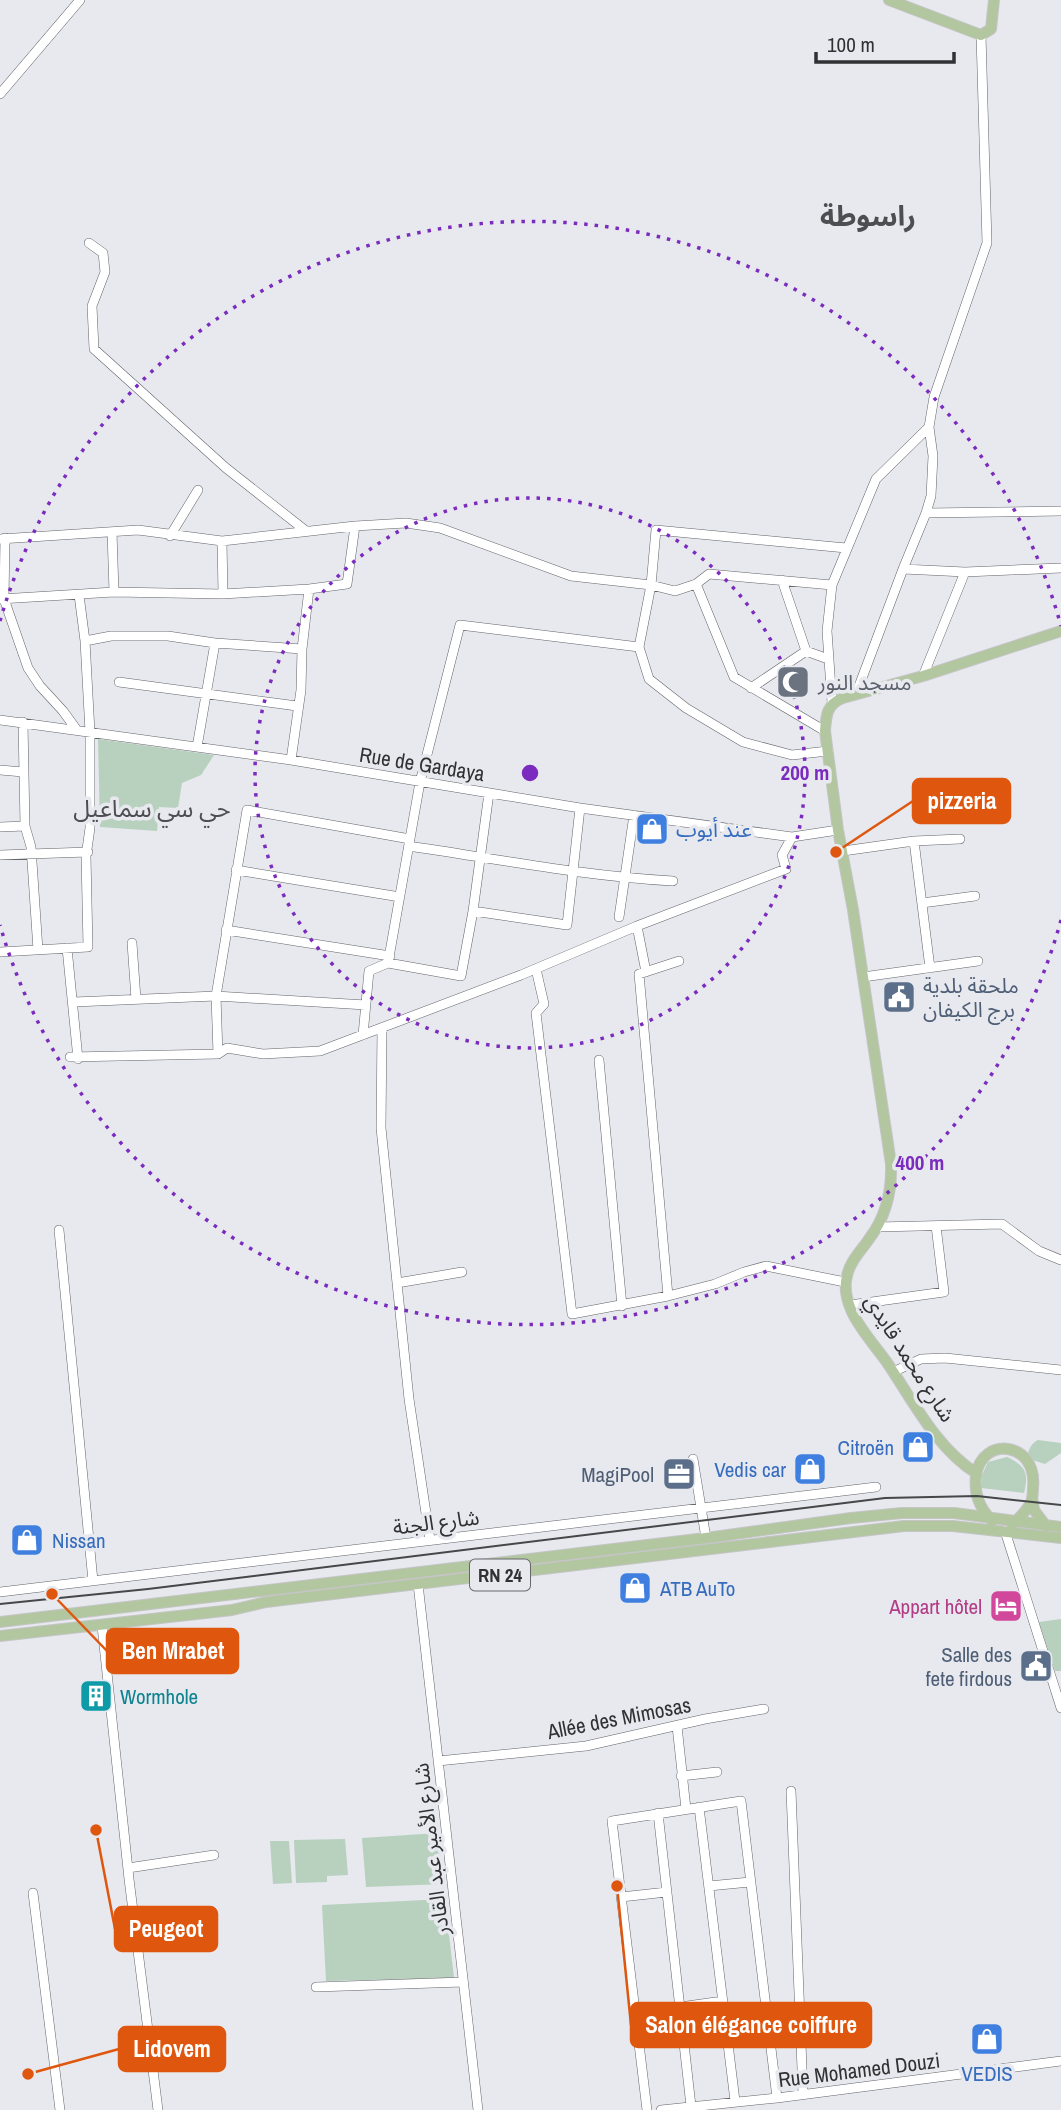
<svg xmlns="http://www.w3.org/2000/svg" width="1061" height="2110" font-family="'Archivo Narrow','Noto Sans Arabic',sans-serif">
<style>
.green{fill:#b8d0be}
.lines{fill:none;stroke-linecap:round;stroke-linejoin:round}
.minor-casing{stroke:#626469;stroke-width:10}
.major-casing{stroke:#c5c5c6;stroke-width:12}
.minor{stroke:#fff;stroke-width:9}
.major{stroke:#b2c6a0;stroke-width:10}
.tram{stroke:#464749;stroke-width:2}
.ring{fill:none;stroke:#7b2cbf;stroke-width:3.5;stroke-dasharray:3.5 7}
.labels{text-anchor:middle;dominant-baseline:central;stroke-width:7;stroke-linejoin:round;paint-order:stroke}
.shield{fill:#e7e9ef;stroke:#68686b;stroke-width:2}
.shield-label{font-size:19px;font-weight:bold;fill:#313133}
.worship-label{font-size:21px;fill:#5b616d;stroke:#e7e9ef;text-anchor:start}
.street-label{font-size:21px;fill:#313133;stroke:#e7e9ef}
.shop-label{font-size:21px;fill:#366cbe;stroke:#e7e9ef;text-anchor:start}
.service-label{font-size:21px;fill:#4e5e75;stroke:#e7e9ef;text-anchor:end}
.hotel-label{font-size:21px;fill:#b23c85;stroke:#e7e9ef;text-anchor:end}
.culture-label{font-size:21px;fill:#0d838f;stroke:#e7e9ef;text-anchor:start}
.quarter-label{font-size:24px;fill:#4c4e52;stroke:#e7e9ef}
.district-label{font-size:28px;font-weight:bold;fill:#4c4e52;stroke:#e7e9ef}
.centre{fill:#7b2cbf;stroke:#e7e9ef;stroke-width:3.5}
.ring-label{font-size:21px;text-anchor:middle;font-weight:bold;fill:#7b2cbf;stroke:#e7e9ef;stroke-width:7;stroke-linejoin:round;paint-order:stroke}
.leader{fill:none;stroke:#df570e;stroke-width:2.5}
.callout-dot{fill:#df570e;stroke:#e7e9ef;stroke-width:2.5}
.callout{fill:#df570e;stroke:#df570e;stroke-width:2.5}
.callout-label{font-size:23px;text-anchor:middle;font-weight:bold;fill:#fff}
</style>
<rect width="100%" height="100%" fill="#e7e9ef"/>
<path class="green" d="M98 739 214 755 201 775 182 783 178 808 159 807 157 831 100 827Z
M1038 1440 1061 1443V1453L1045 1464 1032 1460 1028 1454C1029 1448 1033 1442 1038 1440Z
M1007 1457C1026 1466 1029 1473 1024 1493L981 1488 982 1475 988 1462Z
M1061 1619V1671H1055L1039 1622Z
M438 1833 444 1884 366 1887 362 1838Z
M345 1839 348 1875 327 1876V1882L296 1883 294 1840Z
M270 1841H289L292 1883 273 1884Z
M445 1899 454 1978 326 1981 322 1905Z"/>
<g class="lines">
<defs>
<path id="minor" d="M0 94 80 0
M89 243 103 253 105 272 92 306 94 349 226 468 306 531
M926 513 1061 511
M112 532 114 592
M170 536 198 490
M5 538 4 599 28 668 40 686 63 711 76 729
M0 539 138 530 222 541 355 526 406 523 440 528 571 576 651 585 675 591 696 584 709 574 832 585
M222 541 223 594
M903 569 965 572 1061 568
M782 580 806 651 828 659
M696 584 734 677 825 731
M0 599 114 592 223 594 309 589 347 584 355 526
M85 641 111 636H168L215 643 302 649
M923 676 965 572
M119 682 297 706
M751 688 806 651
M856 694 903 569 926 513 931 496 933 456 929 427 934 397 987 243 981 35
M832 703 827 631 832 585 876 479 929 427
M0 720 291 760 580 808 792 837 838 830
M23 722 25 826 31 847 38 950
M197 747 215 643
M828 751 792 755 743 742 686 708 649 679 639 647 651 585 656 530 846 548
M291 760 301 690 302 649 309 589
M0 770 23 772
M0 827 25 826
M914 841 960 839
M409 846C497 859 584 876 673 881
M843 851 914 841 930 968
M0 855 88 852
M236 870 400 897
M922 903 975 896
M473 911 567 925 580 808
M619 917 634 815
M637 926 646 972
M226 930 390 956
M132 943 136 999
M67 948 78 1059
M0 952 88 947 86 856 90 828V732L85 641 79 595
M388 963 420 782 460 625 639 647
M536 969 544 1004 536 1013 572 1314 668 1296 715 1284 744 1272 766 1266 845 1282
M863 977 978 961
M74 1002 216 996 366 1005
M382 1028 381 1128 409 1399 430 1540
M363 1035 369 971 388 963 461 976 473 911 489 793
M218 1054 227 1048 263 1054 320 1051 521 975 637 926 786 869 782 855 792 837
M70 1057 218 1054 216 996 247 810 410 839
M599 1060 622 1306
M878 1227 1002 1224 1039 1251 1061 1260
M59 1230 93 1581
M397 1283 462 1272
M668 1296 639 974 679 961
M850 1305 944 1292 936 1226
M893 1372 921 1359 945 1358 1061 1370
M693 1459 706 1538
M1005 1531 1061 1708
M418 1584 478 2110
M0 1592 876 1487
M102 1626 129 1879 158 2110
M677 1726 686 1809
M438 1761 586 1746 705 1719 764 1709
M681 1776 717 1772
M791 1791 803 2094
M699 1807 735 2101
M658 1813 691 2106
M128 1868 214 1855
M709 1886 750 1882
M33 1893 60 2110
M621 1897 667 1892
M316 1987 463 1982
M680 2007 723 2001
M647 2110 612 1821 741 1801 777 2098
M661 2110 777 2098 1061 2061"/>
<path id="major" d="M889 0 981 35 991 29 994 0
M976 1473C936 1448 912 1399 886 1361 875 1346 860 1329 852 1312 847 1301 844 1287 847 1276 850 1261 861 1251 869 1239 886 1217 892 1192 891 1164L853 910 838 830 825 731C826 715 827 704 843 698L923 676 1061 631
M1032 1498 1034 1510 1046 1526
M992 1521C979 1507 974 1494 976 1476 981 1435 1038 1441 1033 1488 1033 1494 1033 1499 1030 1504 1026 1512 1018 1519 1012 1525
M0 1622 706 1538 851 1518 902 1513H954L1061 1527
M0 1636 232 1610 266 1602 904 1526H953L1061 1538"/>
</defs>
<use href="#minor" class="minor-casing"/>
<use href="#major" class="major-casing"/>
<use href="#minor" class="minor"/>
<use href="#major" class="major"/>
<path class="tram" d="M0 1604 148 1589 885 1498 977 1496 1061 1505"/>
</g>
<g class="ring">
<circle cx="530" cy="773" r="275"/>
<path d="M1061 920A551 551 0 0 1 0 925M0 621A551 551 0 0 1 1061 626"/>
</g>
<defs>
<symbol id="mosque-square" viewBox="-11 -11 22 22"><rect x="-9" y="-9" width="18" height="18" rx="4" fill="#6b7280" stroke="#e7e9ef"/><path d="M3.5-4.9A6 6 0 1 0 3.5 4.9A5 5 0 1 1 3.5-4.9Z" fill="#fff"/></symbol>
<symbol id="shop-square" viewBox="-11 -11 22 22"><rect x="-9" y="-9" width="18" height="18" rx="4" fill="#3f7fe0" stroke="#e7e9ef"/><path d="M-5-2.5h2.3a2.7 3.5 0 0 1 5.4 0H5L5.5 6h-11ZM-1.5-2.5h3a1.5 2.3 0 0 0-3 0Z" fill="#fff"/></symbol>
<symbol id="civic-square" viewBox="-11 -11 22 22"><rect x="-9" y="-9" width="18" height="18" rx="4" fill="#5c6f8a" stroke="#e7e9ef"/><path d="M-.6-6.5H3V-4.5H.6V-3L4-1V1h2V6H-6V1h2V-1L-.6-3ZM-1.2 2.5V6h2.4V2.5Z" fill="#fff"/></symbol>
<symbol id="office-square" viewBox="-11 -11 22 22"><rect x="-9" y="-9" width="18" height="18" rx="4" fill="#5c6f8a" stroke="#e7e9ef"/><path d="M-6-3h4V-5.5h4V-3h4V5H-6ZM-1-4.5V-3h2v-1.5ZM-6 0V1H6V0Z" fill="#fff"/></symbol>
<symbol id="hotel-square" viewBox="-11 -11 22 22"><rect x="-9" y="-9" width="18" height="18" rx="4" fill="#d1479c" stroke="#e7e9ef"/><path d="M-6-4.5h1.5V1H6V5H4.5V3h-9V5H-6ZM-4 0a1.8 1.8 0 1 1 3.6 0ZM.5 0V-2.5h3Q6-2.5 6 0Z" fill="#fff"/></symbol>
<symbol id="building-square" viewBox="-11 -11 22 22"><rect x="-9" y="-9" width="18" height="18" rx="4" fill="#0f9aa8" stroke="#e7e9ef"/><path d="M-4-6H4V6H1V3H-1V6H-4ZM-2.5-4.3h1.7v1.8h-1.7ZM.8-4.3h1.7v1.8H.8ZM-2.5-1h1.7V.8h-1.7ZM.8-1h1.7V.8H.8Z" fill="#fff"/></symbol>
</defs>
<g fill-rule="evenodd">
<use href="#mosque-square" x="774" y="663" width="38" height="38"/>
<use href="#shop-square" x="633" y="810" width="38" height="38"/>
<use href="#civic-square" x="880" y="978" width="38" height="38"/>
<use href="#shop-square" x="899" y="1428" width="38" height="38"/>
<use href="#shop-square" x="791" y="1450" width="38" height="38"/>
<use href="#office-square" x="660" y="1455" width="38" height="38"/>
<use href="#shop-square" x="8" y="1521" width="38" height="38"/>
<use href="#shop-square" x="616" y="1569" width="38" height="38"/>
<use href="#hotel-square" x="987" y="1587" width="38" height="38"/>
<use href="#civic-square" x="1017" y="1647" width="38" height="38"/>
<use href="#building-square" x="77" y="1677" width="38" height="38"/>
<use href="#shop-square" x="968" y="2020" width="38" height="38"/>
</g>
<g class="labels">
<rect class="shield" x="470" y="1559.5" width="60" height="31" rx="5"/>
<g class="shield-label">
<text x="500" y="1575">RN 24</text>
</g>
<g class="worship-label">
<text x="818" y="682">مسجد النور</text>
</g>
<g class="street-label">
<text transform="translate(422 764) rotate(9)">Rue de Gardaya</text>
<text transform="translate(910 1358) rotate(57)">شارع محمد قايدي</text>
<text transform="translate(436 1522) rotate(-7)">شارع الجنة</text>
<text transform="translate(619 1718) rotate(-11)">Allée des Mimosas</text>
<text transform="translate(431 1849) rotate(-97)">شارع الأمير عبد القادر</text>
<text transform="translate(859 2070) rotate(-7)">Rue Mohamed Douzi</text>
</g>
<g class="shop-label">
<text x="676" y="829">عند أيوب</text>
<text x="894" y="1447" text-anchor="end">Citroën</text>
<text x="786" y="1469" text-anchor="end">Vedis car</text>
<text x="52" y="1540">Nissan</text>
<text x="660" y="1588">ATB AuTo</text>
<text x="987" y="2073" text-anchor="middle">VEDIS</text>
</g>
<g class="service-label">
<text x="923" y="985" text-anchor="start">ملحقة بلدية<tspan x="923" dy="24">برج الكيفان</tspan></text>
<text x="654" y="1474">MagiPool</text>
<text x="1012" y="1654">Salle des<tspan x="1012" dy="24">fete firdous</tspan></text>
</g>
<g class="hotel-label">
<text x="982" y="1606">Appart hôtel</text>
</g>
<g class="culture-label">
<text x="120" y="1696">Wormhole</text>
</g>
<g class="quarter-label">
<text x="152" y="808">حي سي سماعيل</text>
</g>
<g class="district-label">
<text x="868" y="216">راسوطة</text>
</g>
</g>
<circle cx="530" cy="773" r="10" class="centre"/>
<g class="ring-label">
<text x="805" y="780">200 m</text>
<text x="920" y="1170">400 m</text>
</g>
<path class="leader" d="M836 852L913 801M52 1594L107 1651M96 1830L115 1929M617 1886L631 2025M28 2074L119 2049"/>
<g class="callout-dot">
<circle cx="836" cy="852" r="7"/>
<circle cx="52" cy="1594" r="7"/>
<circle cx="96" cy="1830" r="7"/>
<circle cx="617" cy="1886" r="7"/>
<circle cx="28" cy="2074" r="7"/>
</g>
<g class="callout">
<rect x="913" y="779" width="97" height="44" rx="7"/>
<rect x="107" y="1629" width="131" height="44" rx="7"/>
<rect x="115" y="1907" width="102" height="44" rx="7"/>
<rect x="631" y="2003" width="240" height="44" rx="7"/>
<rect x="119" y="2027" width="106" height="44" rx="7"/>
</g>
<g class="callout-label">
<text x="962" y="809">pizzeria</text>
<text x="173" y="1659">Ben Mrabet</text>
<text x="166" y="1937">Peugeot</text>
<text x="751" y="2033">Salon élégance coiffure</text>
<text x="172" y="2057">Lidovem</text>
</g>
<path d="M816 52v10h138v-10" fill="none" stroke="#313133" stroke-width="3.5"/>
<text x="827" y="52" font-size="21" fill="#313133" stroke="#e7e9ef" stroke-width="5" paint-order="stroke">100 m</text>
</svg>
